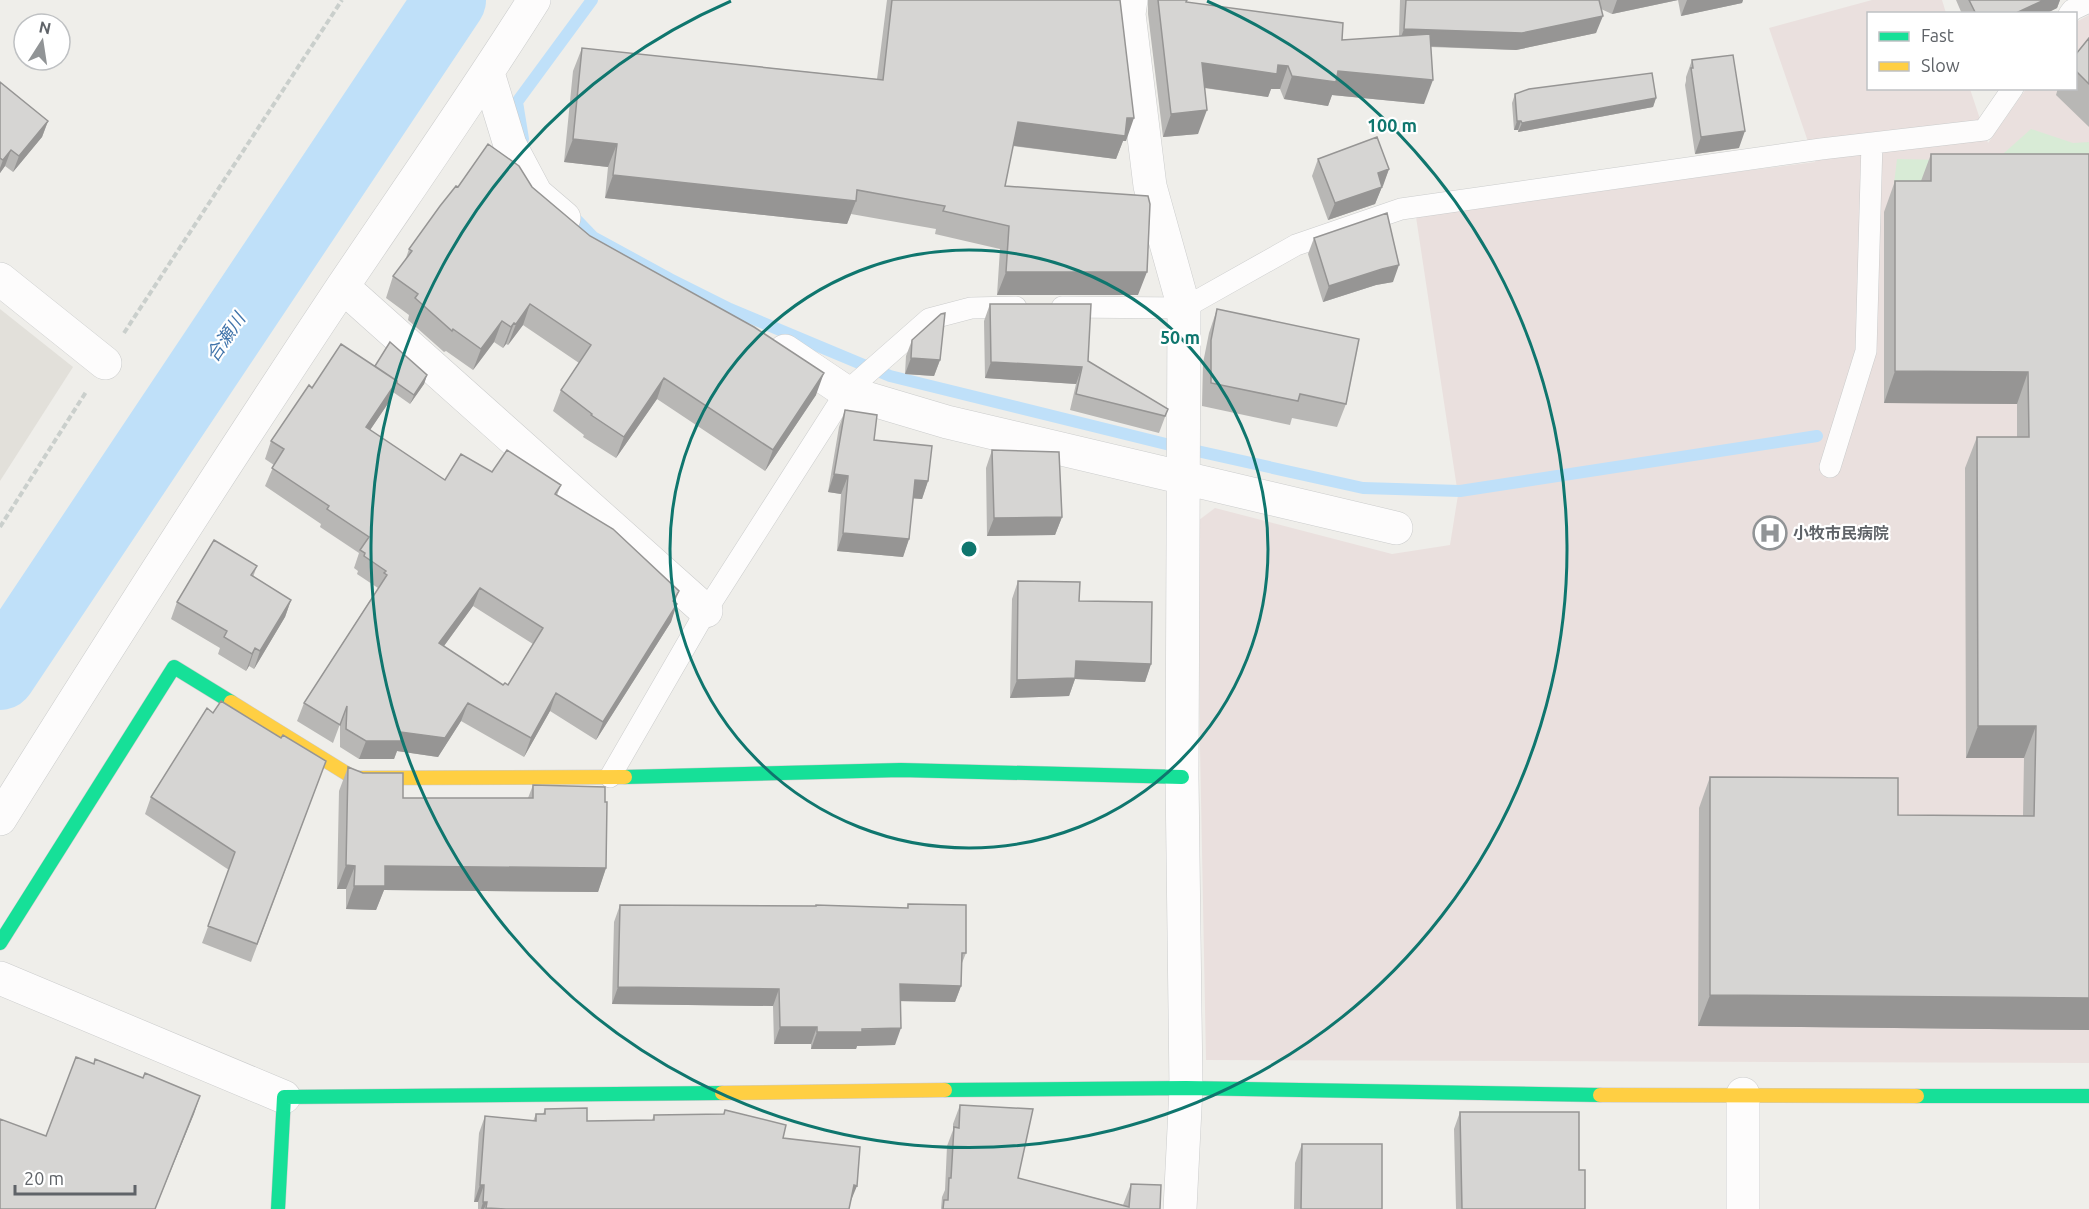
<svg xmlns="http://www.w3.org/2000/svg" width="2089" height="1209" font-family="Ubuntu,'Noto Sans JP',sans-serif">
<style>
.education{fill:#e2e0da}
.medical{fill:#eae0de}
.green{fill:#d8ebd6}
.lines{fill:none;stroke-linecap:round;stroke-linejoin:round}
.stream{stroke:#bfe0f9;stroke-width:12}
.river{stroke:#bfe0f9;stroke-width:72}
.lane-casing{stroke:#cbcccc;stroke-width:22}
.street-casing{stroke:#cbcccc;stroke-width:34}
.fast-casing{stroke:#cacacb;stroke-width:15}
.slow-casing{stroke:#cacacb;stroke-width:15}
.path{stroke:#cacfcc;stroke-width:4;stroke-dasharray:6 3;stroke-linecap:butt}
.lane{stroke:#fdfcfc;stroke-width:21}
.street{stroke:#fdfcfc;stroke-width:33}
.fast{stroke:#16e098;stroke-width:14}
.slow{stroke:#ffcf43;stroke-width:14}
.wall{fill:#b8b7b5;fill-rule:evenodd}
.shaded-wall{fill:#969594}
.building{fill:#d6d5d3;stroke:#969594;stroke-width:1.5;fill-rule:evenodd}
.ring{fill:none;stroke:#0f766e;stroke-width:3}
.labels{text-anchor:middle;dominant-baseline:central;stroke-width:4.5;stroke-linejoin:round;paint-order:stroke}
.poi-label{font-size:16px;font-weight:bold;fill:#5f6368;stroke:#fff;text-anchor:start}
.water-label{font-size:18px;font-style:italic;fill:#4174aa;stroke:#fff}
.centre{fill:#0f766e;stroke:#fff;stroke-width:3}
.ring-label{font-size:18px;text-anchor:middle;font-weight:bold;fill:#0f766e;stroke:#fff;stroke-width:4.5;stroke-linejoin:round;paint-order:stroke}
</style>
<rect width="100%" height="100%" fill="#efeeea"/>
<path class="education" d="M0 309 73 367 0 481Z"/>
<path class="medical" d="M1872 0H1942L1946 13 1868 14V88L1970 89 1988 143 2026 89 2076 88V22L2089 15V1063L1206 1060 1200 747 1199 520 1215 508 1392 554 1450 545 1458 495 1416 217 1616 187 1815 162 1769 28Z"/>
<path class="green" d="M2031 129 2073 143 2089 142V185L1893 192 1897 159 1995 161Z"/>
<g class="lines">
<path class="stream" d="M523 139 517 102 592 0
M568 211 593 237 670 279 730 309 890 376 1170 445 1363 488 1460 491 1817 436"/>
<path class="river" d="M0 674 450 0"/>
<defs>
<path id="lane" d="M2069 14 2072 10 2089 2
M1062 307 1184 308 1296 245 1401 209 1821 149 1984 130 2013 88
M1830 467 1866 351 1872 143
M610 777 706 611 846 392 929 319 971 308 1016 307"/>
<path id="street" d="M1131 0 1129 14 1150 186 1184 308 1182 777 1186 1088 1180 1209
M488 73 510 145 536 194 564 218
M0 279 105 363
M343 287 706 611
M785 351 846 392 947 422 1396 528
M0 819C112 640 226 462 343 286 407 191 473 97 534 0
M0 978 284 1097
M1743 1209V1094"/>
<path id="fast" d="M625 777 901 770 1182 777
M0 943 174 667 231 702
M945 1090 1186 1088 1600 1095
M1917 1096H2089
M278 1209 284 1097 722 1093"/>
<path id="slow" d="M231 702 354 778 625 777
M722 1093 945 1090
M1600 1095 1917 1096"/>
</defs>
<use href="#lane" class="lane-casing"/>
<use href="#street" class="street-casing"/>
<use href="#fast" class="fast-casing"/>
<use href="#slow" class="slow-casing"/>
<path class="path" d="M124 333 342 0
M0 527 86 392"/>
<use href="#lane" class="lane"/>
<use href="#street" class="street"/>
<use href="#fast" class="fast"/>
<use href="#slow" class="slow"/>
</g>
<path class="wall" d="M887 0H1120L1126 141H1123L1116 159 1013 146 1005 186 1138 295H997L1000 249 935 234 936 229 851 214 847 224 605 198 608 167 564 162 573 71 582 48 877 79Z
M1148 0H1187L1186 2 1342 40 1399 36 1400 0H1743L1742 3 1681 16 1678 0 1612 14 1601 9 1596 33 1516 50 1430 47 1424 104 1332 95 1328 106 1284 99 1280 89H1271L1268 97 1204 88 1198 134 1163 137 1148 14Z
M1956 0H2060L2057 8 2045 14H1962Z
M2089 38V127L2056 95 2058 88H2076V54Z
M1692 60 1739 148 1695 154 1685 85 1686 81V77Z
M0 82 48 121 42 137 13 172 5 166 0 173Z
M1515 94 1656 98 1653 107 1518 132V130H1514L1512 103Z
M1931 154H2089V1030L1698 1026 1699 808 1710 777 1898 815 2023 816 2024 758H1966L1965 468 1977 437H2017V404L1884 403V212L1895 181H1921Z
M1318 159 1389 169 1375 204 1328 220 1312 176Z
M458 187H532L590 236 816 395 765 471 657 399 616 458 583 437 584 435 553 411 561 390 579 363 523 325 508 345 506 344 503 348 494 342 473 370 446 351 444 352 408 320 409 315 386 298 393 276 405 261 409 249Z
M1314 238 1393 282 1376 285 1323 302 1308 254Z
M990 304 1088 361 1168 409 1159 433 1070 410 1076 384 985 378 984 321Z
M1217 309 1346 404 1337 427 1292 418 1290 425 1202 406 1203 363 1209 333Z
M912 340 940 360 934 376 905 374 906 356Z
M375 366 427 375 424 384 410 404 393 392 391 399 370 430 445 480 492 472 561 485 557 495 679 591 675 602 671 622 596 740 550 711 524 757 461 721 438 757 397 751 394 759H359L340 747V724L333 743 297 721 304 703 378 588 357 574 358 571 354 568 359 553 320 527 321 524 265 486 274 465 265 459 271 441 312 388ZM473 606 533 644 508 685H503L444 646Z
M845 410 874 440 928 481 922 499 913 498 909 539 903 557 837 551 841 494 828 492 839 427Z
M992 450 1062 517 1055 535 987 536 986 468Z
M257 566 253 577 291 600 285 617 254 669 249 666 246 671 218 654 220 648 171 619 177 602Z
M1018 581 1079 601 1151 664 1145 682 1075 679 1069 696 1010 698 1012 599Z
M213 713 281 738 326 761 251 962 202 943 229 870 145 814 151 797Z
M348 767 403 798H528L533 785 606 868 598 892 384 890 376 910 346 909V889H337L339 791Z
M908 904 966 953 962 963 961 986 955 1002 900 1001 895 1045 857 1046 856 1049H811V1044H774L773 1006 612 1004 614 922 620 905 907 908Z
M960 1105 1018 1178 1123 1205 1131 1184 1160 1209H941L942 1197 945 1190 947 1146 953 1130V1124Z
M545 1109 587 1121 652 1120 654 1115 724 1114 725 1110 783 1138 850 1203 849 1209H478V1202H474L479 1133 485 1116 533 1121 536 1114H543Z
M1460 1112 1579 1170 1585 1209H1456L1454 1129Z
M1302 1144 1382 1209H1294L1295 1163Z"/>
<path class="shaded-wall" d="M1617 0H1678L1612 14Z
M1687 0H1743L1742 3 1681 16Z
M2044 0H2060L2057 8 2045 14H2014Z
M1603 16 1596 33 1516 50 1398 45 1404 29Z
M1202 63 1278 65 1288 66 1280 89H1271L1268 97 1193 86Z
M1338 71 1433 80 1424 104 1332 95 1328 106 1284 99 1292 76Z
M1656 98 1653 107 1518 132 1522 123Z
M1207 110 1198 134 1163 137 1171 114Z
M1127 118H1134L1126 141H1123L1116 159 1009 145 1018 122Z
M48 121 42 137 13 172 19 156Z
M1517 121H1521L1518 130H1514Z
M1745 131 1739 148 1695 154 1701 137Z
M573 139 617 144 608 167 564 162Z
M11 150 5 166 0 173V168L3 160Z
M1389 169 1383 186 1379 188 1382 187 1375 204 1328 220 1335 203 1378 173Z
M613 175 856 201 847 224 605 198Z
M1399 265 1393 282 1376 285 1323 302 1329 286 1382 269Z
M1006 272H1147L1138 295H997Z
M530 304 523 325 508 345 516 324Z
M502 321 494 342 473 370 481 349Z
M514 323 506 344 503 348 511 327Z
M911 358 940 360 934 376 905 374Z
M991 362 1082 367 1076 384 985 378Z
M1895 371 2028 372 2017 404 1884 403Z
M824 373 816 395 765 471 773 450Z
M427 375 424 384 410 404 414 395Z
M664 378 657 399 616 458 624 437Z
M397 381 391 399 360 445 366 427Z
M834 474 848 476 841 494 828 492Z
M915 480 928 481 922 499 908 498Z
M1062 517 1055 535 987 536 994 518Z
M843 533 909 539 903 557 837 551Z
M480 588 473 606 433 661 439 643Z
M291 600 285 617 254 669 260 651Z
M677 604 671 622 596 740 603 722Z
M255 648 249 666 246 671 252 654Z
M1076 661 1151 664 1145 682 1075 679 1069 696 1010 698 1017 680Z
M556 693 550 711 524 757 531 738Z
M468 703 461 721 438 757 397 751 394 759H359L366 741 401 732Z
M1978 726H2036L2024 758H1966Z
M346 865 355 866 346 889H337Z
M385 866 606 868 598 892 384 890 376 910 346 909 354 886Z
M900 984 961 986 955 1002 894 1001Z
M618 987 779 989 773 1006 612 1004Z
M1710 995 2089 998V1030L1698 1026Z
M780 1027H817L811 1044H774Z
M901 1028 895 1045 857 1046 856 1049H811L817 1032Z
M200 1096 194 1114 155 1209Z
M480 1185H484L478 1202H474Z
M854 1185 857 1186 850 1203Z
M483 1202H487L484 1209H481Z"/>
<path class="building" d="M892 0H1120L1134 118H1127L1125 136 1018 122 1005 186 1148 196 1150 204 1147 272H1006L1009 226 943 211 945 206 857 190 856 201 613 175 617 144 573 139 582 48 883 80Z
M1158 0H1187L1186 2 1343 23 1342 40 1430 34 1433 80 1338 71 1336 82 1292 76 1288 66 1278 65 1277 74 1202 63 1207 110 1171 114Z
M1406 0H1599L1603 16 1522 33 1404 29Z
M1969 0H2044L2014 14H1976Z
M2089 38V84L2076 71V54Z
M1733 55 1745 131 1701 137 1691 68H1693L1692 60Z
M1652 73 1656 98 1522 123 1521 121H1517L1515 94 1529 89Z
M0 82 48 121 19 156 11 150 3 160 0 158Z
M1377 137 1389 169 1378 173 1382 187 1335 203 1318 159Z
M488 144 519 166 532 187 590 236 754 327 824 373 773 450 664 378 624 437 591 415 592 414 561 390 591 345 530 304 516 324 514 323 511 327 502 321 481 349 453 329 452 331 415 298 418 294 393 276 412 251 409 249 440 206 456 186 458 187Z
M1931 154H2089V998L1710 995V777L1898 778V815L2034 816 2036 726H1978L1977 437H2029L2028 372 1895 371V181H1931Z
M1387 213 1399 265 1382 269 1329 286 1314 238Z
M990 304H1091L1088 361 1168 409 1165 416 1076 394 1082 367 991 362Z
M1217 309 1359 339 1346 404 1300 394 1298 401 1211 383V340Z
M945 313 940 360 911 358 912 340 941 314Z
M390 342 427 375 414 395 397 383V381L375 366Z
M341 344 397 381 366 427 445 480 461 454 492 472 507 450 561 485 555 494 613 529 679 591 673 601 677 604 603 722 556 693 531 738 468 703 445 738 401 732V741H366L346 729 347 706 340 725 304 703 387 575 384 573 386 571 364 556 365 553 360 550 369 537 327 509 329 506 272 468 284 449 271 441 309 385 312 388ZM480 588 543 628 508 685 505 683 503 685 439 643Z
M845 410 877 415 874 440 932 446 928 481 915 480 909 539 843 533 848 476 834 474Z
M992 450 1059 452 1062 517 994 518Z
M214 540 257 566 251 575 291 600 260 651 255 648 252 654 224 637 227 631 177 602Z
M1018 581 1080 582 1079 601 1152 602 1151 664 1076 661 1075 678 1017 680Z
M221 701 281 738 283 735 326 761 257 944 208 926 235 852 151 797 207 708 213 713Z
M348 767 363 773H403V798H533V785L605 787V802H607L606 868 385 866V886H354L355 866 346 865Z
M908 904 966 905V953H962L961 986 900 984 901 1028 862 1029V1032H817V1027H780L779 989 618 987 620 905 816 906V905L908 908Z
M76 1057 94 1064 95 1059 143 1078 145 1073 200 1096 155 1209H0V1119L46 1136Z
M960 1105 1033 1109 1018 1178 1129 1207 1131 1184 1161 1185 1160 1209H943L944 1200H948L949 1178H951L954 1127 959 1128Z
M587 1108V1121L654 1120V1115L724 1114 725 1110 786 1125 783 1138 860 1147 857 1186 854 1185 849 1209H506L486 1208 487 1202H483L484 1185H480L485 1116 536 1121V1114H545V1109Z
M1460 1112H1579V1170H1585V1209H1462Z
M1302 1144H1382V1209H1301Z"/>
<g class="ring">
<circle cx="969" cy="549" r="299"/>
<path d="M1207 1A598 598 0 1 1 731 1"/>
</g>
<defs>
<symbol id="hospital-ring" viewBox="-11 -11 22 22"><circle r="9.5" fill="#fff" stroke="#919496" stroke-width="1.5"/><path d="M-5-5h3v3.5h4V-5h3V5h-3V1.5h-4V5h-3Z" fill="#919496"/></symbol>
</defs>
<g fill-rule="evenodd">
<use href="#hospital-ring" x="1751" y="514" width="38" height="38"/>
</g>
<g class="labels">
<g class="poi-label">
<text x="1793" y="533">小牧市民病院</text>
</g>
<g class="water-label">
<text transform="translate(225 337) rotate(-56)">合瀬川</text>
</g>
</g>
<circle cx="969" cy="549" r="9" class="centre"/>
<g class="ring-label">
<text x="1392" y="132">100 m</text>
<text x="1180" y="344">50 m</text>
</g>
<rect x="1867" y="12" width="210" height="78" fill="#ffffff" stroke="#bfc1c3" stroke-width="1.5"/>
<rect x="1879" y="32" width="30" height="9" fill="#16e098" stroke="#bfc1c3" stroke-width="1.5"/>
<text x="1921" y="42" font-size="18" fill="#5f6368">Fast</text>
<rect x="1879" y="62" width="30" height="9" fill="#ffcf43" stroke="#bfc1c3" stroke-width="1.5"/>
<text x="1921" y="72" font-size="18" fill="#5f6368">Slow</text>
<g transform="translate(42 42) rotate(12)"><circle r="28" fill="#ffffff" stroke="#bfc1c3" stroke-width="1.5"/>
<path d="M0-4.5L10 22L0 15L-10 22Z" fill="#919496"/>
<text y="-9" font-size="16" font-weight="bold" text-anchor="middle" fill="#5f6368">N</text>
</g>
<path d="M15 1185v9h120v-9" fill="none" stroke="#5f6368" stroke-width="3"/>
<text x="24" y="1185" font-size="18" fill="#5f6368" stroke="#ffffff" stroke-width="4.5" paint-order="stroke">20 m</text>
</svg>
